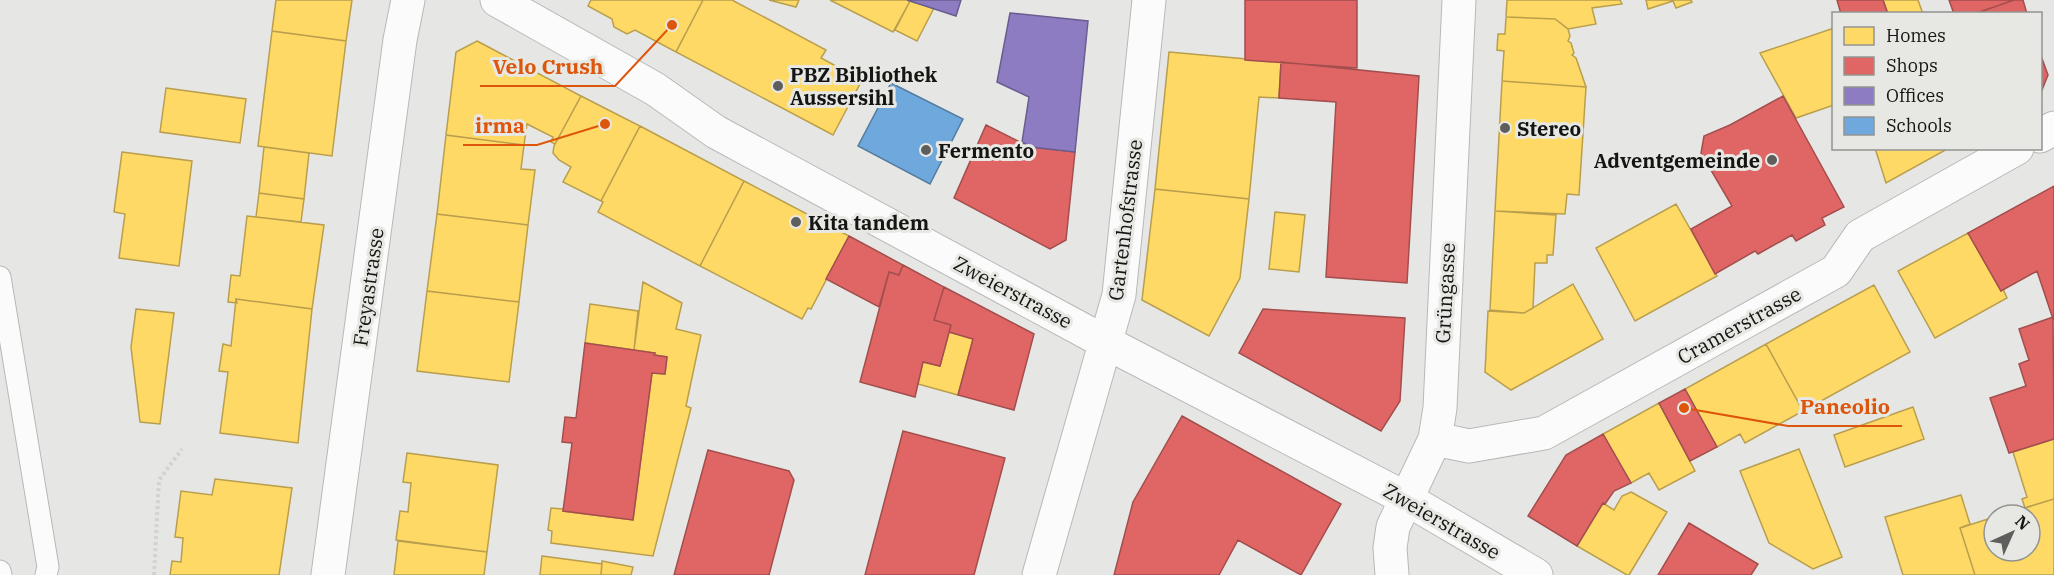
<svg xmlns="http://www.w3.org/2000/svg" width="2054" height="575" font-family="'IBM Plex Serif',serif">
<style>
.homes{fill:#ffd966;stroke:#b99e4d;stroke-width:1.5}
.shops{fill:#e06666;stroke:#a34e4d;stroke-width:1.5}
.offices{fill:#8e7cc3;stroke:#6a5d8e;stroke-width:1.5}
.schools{fill:#6fa8dc;stroke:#547ca0;stroke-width:1.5}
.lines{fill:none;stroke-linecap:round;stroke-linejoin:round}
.service-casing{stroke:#b8b9b7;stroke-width:23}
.minor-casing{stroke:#b8b9b7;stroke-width:35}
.tertiary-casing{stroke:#b8b9b7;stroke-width:35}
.path{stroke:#d2d2d0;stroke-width:4;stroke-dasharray:3 3;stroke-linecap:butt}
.service{stroke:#fbfbfb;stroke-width:21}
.minor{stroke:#fbfbfb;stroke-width:33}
.tertiary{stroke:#fbfbfb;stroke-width:33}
.poi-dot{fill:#5e5e5c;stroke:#e7e8e3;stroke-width:2}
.labels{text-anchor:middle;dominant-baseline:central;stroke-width:6;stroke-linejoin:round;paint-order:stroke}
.poi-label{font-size:20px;font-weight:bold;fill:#151513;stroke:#e7e8e3;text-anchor:start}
.street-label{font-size:20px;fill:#151513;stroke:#e7e8e3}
.leader{fill:none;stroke:#dd560c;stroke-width:2}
.callout-dot{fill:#dd560c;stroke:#e7e8e3;stroke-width:2}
.callout-label{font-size:21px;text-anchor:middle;font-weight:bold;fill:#dd560c;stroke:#e7e8e3;stroke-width:6;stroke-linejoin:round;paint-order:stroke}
</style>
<rect width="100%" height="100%" fill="#e6e7e4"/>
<path class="homes" d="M276 0H352L346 41 272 31Z
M591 0H703L676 52 635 30 627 34 614 27 612 19 588 6Z
M703 0H732L826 50 821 58 862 80 833 135 676 52Z
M769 0H799L796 7Z
M830 0H907L910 1 893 32Z
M1507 0H1620L1622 4 1592 8 1596 24 1568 29 1555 19 1506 17Z
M1646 0H1691L1692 2 1676 8 1673 1 1648 9Z
M1883 0H1918L1923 14H1888Z
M910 1 934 8 917 41 895 30Z
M1506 17 1555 19 1568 29 1570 36 1568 41 1571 43 1574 53 1572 55 1576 58 1586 87 1502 81 1504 51 1497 50 1498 34H1505Z
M1834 28V105L1796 118 1760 53Z
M272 31 346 41 332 156 258 146Z
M477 41 581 96 555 144 551 142 553 137 527 124 524 145 446 135 456 52Z
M1169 52 1281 62 1279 98 1259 97 1249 199 1155 189Z
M1502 81 1586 87 1579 195 1567 194 1565 214 1495 211Z
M166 88 246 99 240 143 160 132Z
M581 96 640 126 601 201 563 182 571 167 559 160 553 153 554 146Z
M640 126 744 181 700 266 598 212 603 202 601 201Z
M446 135 524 145 521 169 535 170 528 225 437 214Z
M264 147 309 153 304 199 259 193Z
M1875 148H1949L1886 183Z
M122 152 192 161 179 266 119 258 125 214 114 212Z
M744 181 849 236 811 309 808 308 802 319 700 266Z
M1155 189 1249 199 1240 278 1209 336 1142 300Z
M259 193 304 199 301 222 256 217Z
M1676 204 1717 276 1635 321 1596 248Z
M1495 211 1556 215 1553 255H1547V263H1535L1533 308 1524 313 1490 310Z
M1275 212 1305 215 1299 272 1269 269Z
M437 214 528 225 519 302 427 291Z
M247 216 324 225 312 309 236 299 237 303 228 302 231 275 240 276Z
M1968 233 2001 291 2003 289 2007 298 1935 338 1898 271Z
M643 282 682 303 676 329 701 335 686 406 691 408 653 556 551 543 552 531 548 530 551 508 563 509V511L633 520 652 373 665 374 667 357 654 355 655 353 634 350Z
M1573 284 1603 339 1511 390 1485 372 1488 311 1524 313Z
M1874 285 1910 352 1803 411 1766 344Z
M427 291 519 302 509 382 417 371Z
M236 299 312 309 298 443 220 433 228 372 219 371 223 344 231 346Z
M590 304 638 311 634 350 585 343Z
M136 309 174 313 160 424 140 422 131 347Z
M949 332 973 339 958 395 918 384 923 362 940 366Z
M1766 344 1803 411 1745 443 1740 434 1717 447 1685 389Z
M1659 403 1695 471 1659 490 1649 473 1631 483 1603 434Z
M1913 407 1924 439 1845 467 1834 435Z
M2054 439V499L2025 508 2022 499 2027 497 2013 452Z
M1799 449 1842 557 1813 569 1769 543 1740 471Z
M407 453 498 465 487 552 396 540 400 511 408 512 411 483 403 482Z
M215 479 292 488 279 575H170L172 561 181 562 183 538 175 537 181 491 212 495Z
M1631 492 1667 512 1629 575H1627L1577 546 1603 503 1614 510 1622 496Z
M1961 495 1970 524 1960 528 1975 575H1903L1885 517Z
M2054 499V575H1975L1960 528 1994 517V551H2030V515H2001Z
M398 541 487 552 484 575H394Z
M542 556 602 564 601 575H540Z
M602 561 633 567 631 575H601Z"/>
<path class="shops" d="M1245 0H1357V68L1245 60Z
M1837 0H1883L1888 14H1841Z
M1949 0H2014L1974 14H1954Z
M2014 0H2023L2027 14H1974Z
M2040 53 2048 75 2040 95Z
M1281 62 1419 76 1407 283 1326 277 1336 102 1279 98Z
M1783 96 1844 207 1822 218 1825 225 1796 241 1792 235 1758 254 1755 251 1715 274 1691 229 1732 206 1701 153 1704 136 1730 125Z
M986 125 1024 144 1018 154 1025 158 1031 147 1075 152 1066 240 1050 249 954 198Z
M2054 186V319H2053L2037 271 2001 291 1968 233Z
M849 236 903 265 899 275 889 272 879 307 826 279Z
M903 265 944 287 934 320 951 325 940 366 923 362 915 397 860 382 889 272 899 275Z
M944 287 1034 334 1014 410 958 395 973 339 949 332 951 325 934 320Z
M1263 309 1405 318 1400 401 1381 431 1239 353Z
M2053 317 2054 439 2009 453 1990 398 2026 386 2019 364 2029 360 2019 329Z
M585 343 655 353 654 355 667 357 665 374 652 373 633 520 563 511 572 443 562 442 565 417 576 418Z
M1685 389 1717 447 1690 461 1659 403Z
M1182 416 1341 504 1301 575 1238 540 1219 575H1114L1133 502Z
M903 431 1005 458 974 575H865Z
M1603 434 1631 483 1614 491 1605 504 1603 503 1577 546 1528 516 1566 455Z
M708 450 789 471 794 480 769 575H674Z
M1689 523 1758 564 1751 575H1658Z"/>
<path class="offices" d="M907 0H961L956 16Z
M1010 13 1088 21 1075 152 1031 147 1022 142 1029 97 997 82Z"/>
<path class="schools" d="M891 83 963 119 930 184 858 146Z"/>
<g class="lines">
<defs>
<path id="service" d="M0 277 48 567 46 575
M0 571 1 575"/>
<path id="minor" d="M2040 136 2054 128
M1435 439 1469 446 1544 433 1836 271 1860 236 2017 148
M328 575 400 40 408 0
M1039 575 1119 295 1149 0
M1392 575 1390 548 1393 527 1435 439 1440 408 1459 0"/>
<path id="tertiary" d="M497 0 655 89 716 132 1105 342 1405 498 1536 575"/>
</defs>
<use href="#service" class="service-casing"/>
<use href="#minor" class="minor-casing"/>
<use href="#tertiary" class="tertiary-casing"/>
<path class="path" d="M154 575 159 480 182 449"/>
<use href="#service" class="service"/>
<use href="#minor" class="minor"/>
<use href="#tertiary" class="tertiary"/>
</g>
<g class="poi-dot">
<circle cx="778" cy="86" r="6"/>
<circle cx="1505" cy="128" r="6"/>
<circle cx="926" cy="150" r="6"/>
<circle cx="1772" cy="160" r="6"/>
<circle cx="796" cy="222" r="6"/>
</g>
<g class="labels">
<g class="poi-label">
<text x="790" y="74">PBZ Bibliothek<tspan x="790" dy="23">Aussersihl</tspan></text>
<text x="1517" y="128">Stereo</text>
<text x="938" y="150">Fermento</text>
<text x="1760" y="160" text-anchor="end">Adventgemeinde</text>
<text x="808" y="222">Kita tandem</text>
</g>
<g class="street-label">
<text transform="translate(1125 220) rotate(-83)">Gartenhofstrasse</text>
<text transform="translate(368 287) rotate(-82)">Freyastrasse</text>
<text transform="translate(1013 292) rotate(28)">Zweierstrasse</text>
<text transform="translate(1445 293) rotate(-87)">Grüngasse</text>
<text transform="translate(1739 325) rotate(-29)">Cramerstrasse</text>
<text transform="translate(1442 521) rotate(30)">Zweierstrasse</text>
</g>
</g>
<path class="leader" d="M672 25L615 86H480M605 124L537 145H463M1684 408L1788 426H1902"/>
<g class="callout-dot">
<circle cx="672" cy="25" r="6"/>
<circle cx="605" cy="124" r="6"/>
<circle cx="1684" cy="408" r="6"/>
</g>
<g class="callout-label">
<text x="548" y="74">Velo Crush</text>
<text x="500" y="133">irma</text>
<text x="1845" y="414">Paneolio</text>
</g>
<rect x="1832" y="12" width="210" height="138" fill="#e7e8e3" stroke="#939490" stroke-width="1.5"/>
<rect x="1844" y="27" width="30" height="18" fill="#ffd966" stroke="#939490" stroke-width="1.5"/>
<text x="1886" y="42" font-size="18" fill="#151513">Homes</text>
<rect x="1844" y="57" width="30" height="18" fill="#e06666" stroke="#939490" stroke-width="1.5"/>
<text x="1886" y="72" font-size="18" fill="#151513">Shops</text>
<rect x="1844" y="87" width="30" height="18" fill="#8e7cc3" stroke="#939490" stroke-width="1.5"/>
<text x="1886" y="102" font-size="18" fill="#151513">Offices</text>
<rect x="1844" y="117" width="30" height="18" fill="#6fa8dc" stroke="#939490" stroke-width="1.5"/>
<text x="1886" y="132" font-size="18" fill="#151513">Schools</text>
<g transform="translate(2012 533) rotate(45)"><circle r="28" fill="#e7e8e3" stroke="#939490" stroke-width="1.5"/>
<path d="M0-4.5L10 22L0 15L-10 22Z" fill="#5e5e5c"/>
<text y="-9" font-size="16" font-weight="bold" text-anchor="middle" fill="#151513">N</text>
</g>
</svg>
